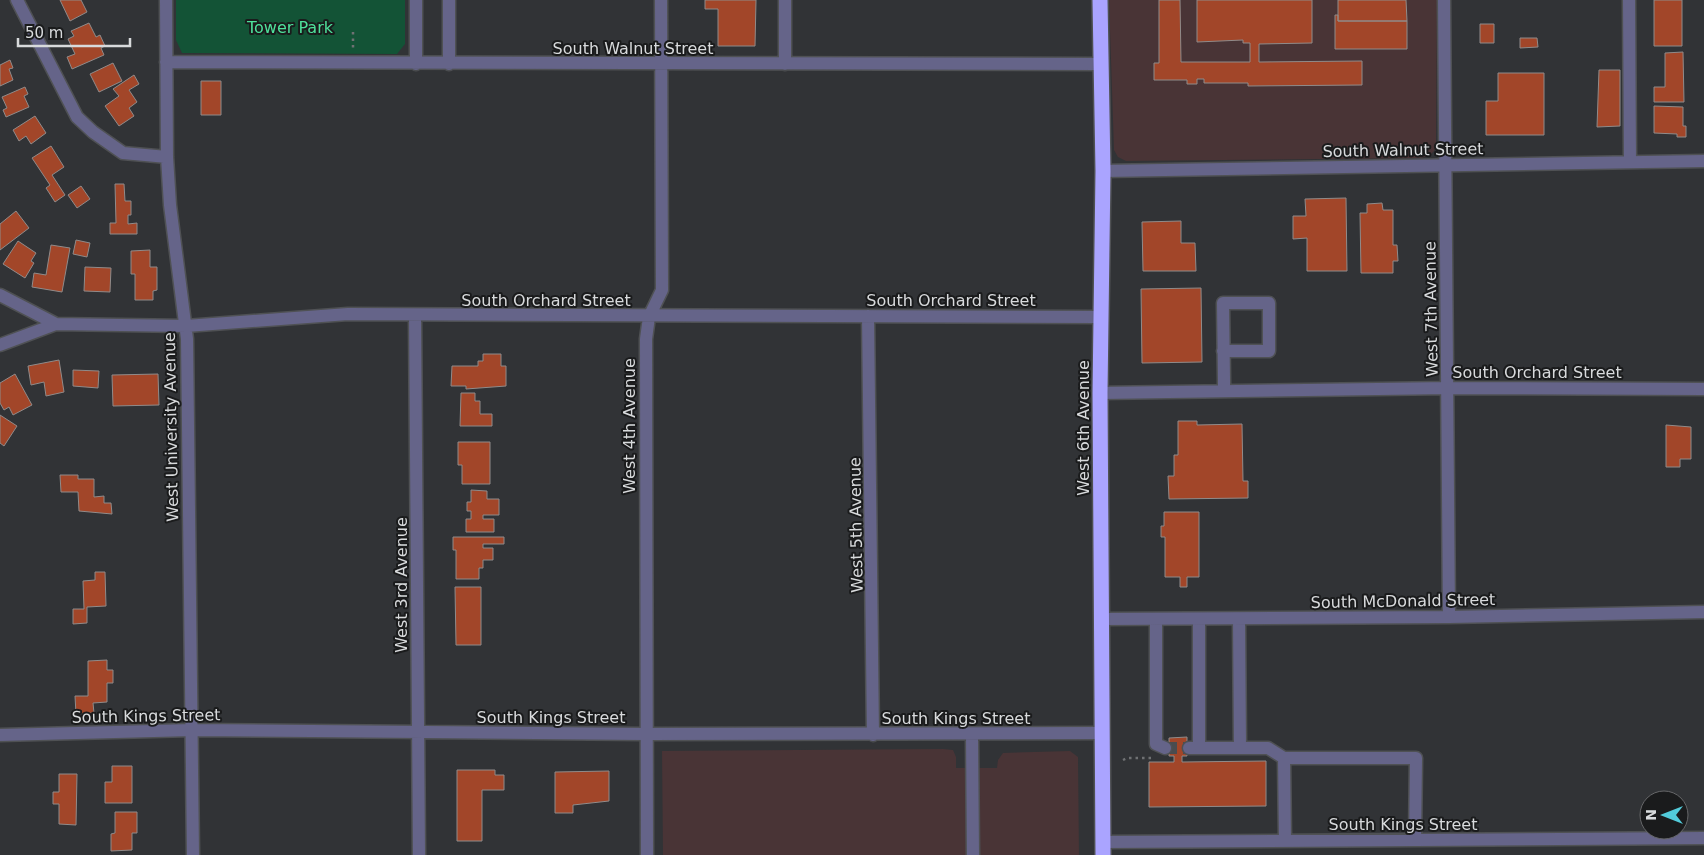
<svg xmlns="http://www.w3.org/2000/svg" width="1704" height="855" font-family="'DejaVu Sans',sans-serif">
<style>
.education{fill:#493436}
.green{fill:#135336}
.building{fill:#a24629;stroke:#908b8a}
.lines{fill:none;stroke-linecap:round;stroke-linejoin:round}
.minor-tunnel{stroke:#4a4c4f;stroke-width:12;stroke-dasharray:12 6;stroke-linecap:butt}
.minor-casing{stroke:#4f5154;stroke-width:15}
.highway-casing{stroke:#4f5154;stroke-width:18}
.path{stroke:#6f7173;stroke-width:2.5;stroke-dasharray:2.5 4;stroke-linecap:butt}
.minor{stroke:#656489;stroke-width:12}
.highway{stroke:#aaa4ff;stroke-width:15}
.labels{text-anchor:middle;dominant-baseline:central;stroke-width:4;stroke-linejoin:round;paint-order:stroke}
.park-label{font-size:16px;fill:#4ee09b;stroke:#1a1b1c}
.street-label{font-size:16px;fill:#d8dadc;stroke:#1a1b1c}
</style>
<rect width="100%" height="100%" fill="#313336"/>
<path class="education" d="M1109 0H1437L1436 146 1434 151 1429 156 1420 158 1126 161 1118 157 1114 150Z
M943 749 953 750 956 757V768H997L998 760 1003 753 1070 751 1078 757 1079 855H663L662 751Z"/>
<path class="green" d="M176 0H405V44L397 54 182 53 176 40Z"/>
<path class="building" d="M60 0H81L87 12 70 21Z
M705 0H756L755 46H718V9H705Z
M1159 0H1180L1181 62H1250V43H1243V40L1197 42V0H1312V43L1259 44V62L1362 61V85L1248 86V83H1204V79H1197V84H1187V80H1154V63H1159Z
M1338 0H1406L1407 21H1338Z
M1654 0H1682V46H1654Z
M1335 15H1338V21H1407V49H1335Z
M89 23 96 37 100 35 105 46 101 48 104 55 72 69 67 57 75 54 68 39 74 36 71 31Z
M1480 24H1494V43H1480Z
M1520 38H1537L1538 47 1520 48Z
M1683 52 1684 102H1654V87H1665V53Z
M10 60 13 68 9 69 13 80 0 86V65Z
M113 63 122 81 99 92 90 74Z
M1599 70H1620V126L1597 127Z
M1498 73H1544V135H1486V101H1498Z
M134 75 139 84 129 90 137 102 129 108 134 116 119 126 105 106 119 96 113 89Z
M201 81H221V115H201Z
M25 87 28 94 24 96 29 107 6 117 3 110 7 108 2 97Z
M1654 106 1683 107V126H1686V137H1677V134L1654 133Z
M35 116 46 133 31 144 26 136 19 141 13 130Z
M51 146 64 167 52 175 65 195 55 202 46 188 50 185 32 158Z
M115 184H124L125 201H131V215H128V224L137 223V234H110V223H116Z
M81 186 90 199 77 208 68 195Z
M1346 198 1347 271H1307V238L1293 239V216H1306L1305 199Z
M1382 203 1383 210H1393V245H1397L1398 261H1393V273H1361L1360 213H1367V204Z
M16 211 29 228 0 250V224Z
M1181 221V243H1195L1196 271H1143L1142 222Z
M76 240 90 243 87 257 73 254Z
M18 241 36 253 31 261 34 263 25 278 3 264Z
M51 245 70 248 62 292 32 287 34 273 46 275Z
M150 250V267H157V290L153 291V300H135V274H131V251Z
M85 267 111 268 110 292 84 291Z
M1201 288 1202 362 1142 363 1141 289Z
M483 354H501V366H506V386L466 389V386H451L452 366H478V361H483Z
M59 360 64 392 46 396 44 382 31 385 28 366Z
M73 370 99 371 98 388 73 386Z
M15 374 32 405 13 415 9 407 4 410 0 403V383Z
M158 374 159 405 113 406 112 375Z
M461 393H475V401H480V414H492V426H460Z
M0 415 17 426 4 446 0 443Z
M1178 421H1197V425L1242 424 1243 481H1248V498L1169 499 1168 476H1174V455H1178Z
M1666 425 1691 427V459H1680V467H1666Z
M458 442H490V484H462V465H458Z
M60 475H78V479H94V497L104 496V503H111L112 514 79 511 78 492H61Z
M471 490 487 491V499H499V515H483V519H494V532H466V519H471V511H467V502H471Z
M1164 512H1199V577H1187V587H1180V577H1165V537H1161V526H1164Z
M453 537H504V544H483V548H493V560H483V568H479V579H456V550H453Z
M95 572H105L106 606 87 607V623L73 624V609H84L83 581 95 580Z
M455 587H481V645H456Z
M107 660V670H113V683H107V702L93 703 94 713 76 714 75 696H88V661Z
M1187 737V756H1182V762L1266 761V806L1149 807V762H1174V756H1169V738Z
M112 766H132V803H105V782H112Z
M457 770H495V775H504V790H482V841H457Z
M609 771V801L573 805V813H555V772Z
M59 774H77L76 825 59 824V804H53V792H59Z
M115 812H137V833H132V850L111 851V834L115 833Z"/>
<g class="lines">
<path class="minor-tunnel" d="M1165 748H1189"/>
<defs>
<path id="minor" d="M17 0 77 117 93 132 123 153 167 157
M166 0 167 157 170 205 187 339 193 855
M416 0V64
M1444 0 1449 617
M1629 0 1630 161
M166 62 1100 64
M449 64V0
M785 64V0
M1103 171 1704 161
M0 295 56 324 186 326 348 314 1100 317
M415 315 419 855
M868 316 873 735
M0 345 56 324
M1223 351H1269V303H1223L1224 380V391
M1100 393 1449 388 1704 389
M1103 619 1449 617 1704 612
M1156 619V744L1165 748
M1199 619V748
M1239 619 1240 748
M0 735 192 730 645 734 1103 733
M972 735 973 855
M1189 748H1268L1284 758
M1285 841 1284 758H1416L1415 840
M1103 842 1704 838
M647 855 646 339 649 317 662 290 661 0"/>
<path id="highway" d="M1100 0 1103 171 1100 393 1103 855"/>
</defs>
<use href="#minor" class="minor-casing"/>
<use href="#highway" class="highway-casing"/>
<path class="path" d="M353 32V50
M1123 760 1127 758H1153"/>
<use href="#minor" class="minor"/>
<use href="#highway" class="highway"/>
</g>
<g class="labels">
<g class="park-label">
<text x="290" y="27">Tower Park</text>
</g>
<g class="street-label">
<text x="633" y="48">South Walnut Street</text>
<text transform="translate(1403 150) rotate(-1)">South Walnut Street</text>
<text x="546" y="300">South Orchard Street</text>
<text x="951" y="300">South Orchard Street</text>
<text transform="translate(1431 309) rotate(-91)">West 7th Avenue</text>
<text x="1537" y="372">South Orchard Street</text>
<text transform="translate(629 426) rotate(-90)">West 4th Avenue</text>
<text transform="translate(171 427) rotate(-91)">West University Avenue</text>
<text transform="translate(1083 428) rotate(-90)">West 6th Avenue</text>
<text transform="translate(856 525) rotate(-91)">West 5th Avenue</text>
<text transform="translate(401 585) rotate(-90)">West 3rd Avenue</text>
<text transform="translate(1403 601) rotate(-1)">South McDonald Street</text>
<text transform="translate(146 716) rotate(-1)">South Kings Street</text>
<text x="551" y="717">South Kings Street</text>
<text x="956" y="718">South Kings Street</text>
<text x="1403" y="824">South Kings Street</text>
</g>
</g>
<g transform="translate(1664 815) rotate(270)"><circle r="24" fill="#1a1b1c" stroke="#666769"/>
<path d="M0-4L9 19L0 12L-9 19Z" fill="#52cbda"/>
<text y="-8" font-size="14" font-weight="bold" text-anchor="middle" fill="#d8dadc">N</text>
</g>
<path d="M18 38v8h112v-8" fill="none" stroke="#d8dadc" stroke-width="2.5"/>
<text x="25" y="38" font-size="15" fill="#d8dadc" stroke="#1a1b1c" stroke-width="4" paint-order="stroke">50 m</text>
</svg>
